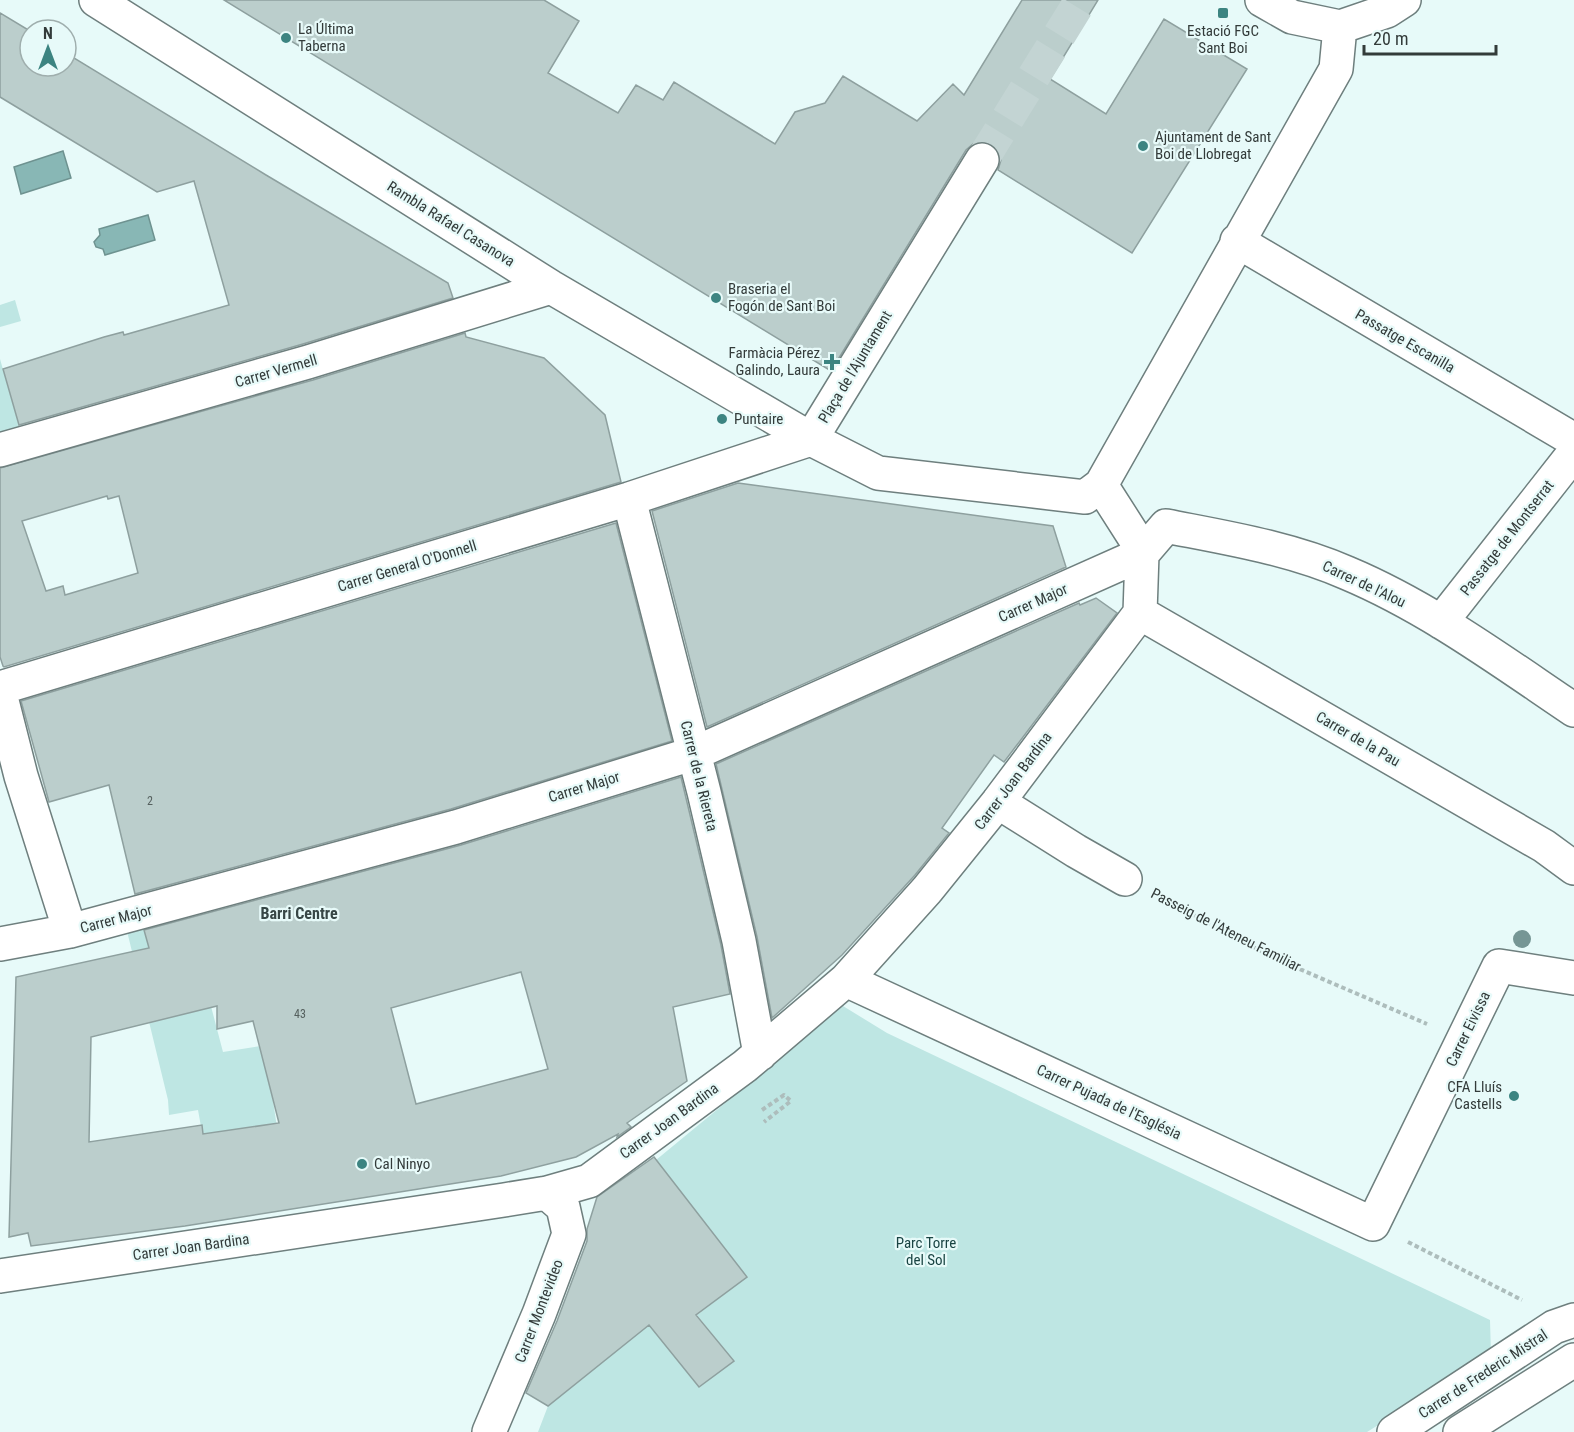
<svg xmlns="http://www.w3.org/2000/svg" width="1574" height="1432" font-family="'Roboto Condensed',sans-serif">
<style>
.green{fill:#bee6e3}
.water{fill:#88b7b5;stroke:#6e9290;stroke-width:1.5}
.building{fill:#bbcecc;stroke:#8ea09f;stroke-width:1.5;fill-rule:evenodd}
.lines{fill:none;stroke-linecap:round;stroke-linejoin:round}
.street-tunnel{stroke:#c3d4d3;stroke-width:33;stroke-dasharray:33 16;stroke-linecap:butt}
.street-casing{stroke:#6e7f7e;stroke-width:36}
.path{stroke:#adbdbc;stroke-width:4;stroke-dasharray:4.5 3;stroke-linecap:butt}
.street{stroke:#fff;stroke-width:33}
.tree{fill:#769695}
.poi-dot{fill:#3c8481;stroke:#e7faf9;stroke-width:2}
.labels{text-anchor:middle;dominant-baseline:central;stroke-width:4.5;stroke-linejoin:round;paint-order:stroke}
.number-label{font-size:12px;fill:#55605e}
.poi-label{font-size:15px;fill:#333b3a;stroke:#e7faf9;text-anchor:start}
.street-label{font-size:15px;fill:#333b3a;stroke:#e7faf9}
.park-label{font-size:15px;fill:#194443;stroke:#e7faf9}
.neighbourhood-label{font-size:16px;font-weight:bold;fill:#374746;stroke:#e7faf9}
</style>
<rect width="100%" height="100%" fill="#e7faf9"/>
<path class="green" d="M15 300 21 321 0 327V305Z
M0 359 21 433 0 439Z
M187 915 223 1052 261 1046 272 1094 289 1208 218 1220 198 1110 169 1115 168 1100 127 931Z
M843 1006 887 1033 1490 1320 1491 1355 1367 1432H538L548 1406 649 1325 699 1387 734 1361 697 1315 747 1277 656 1160Z"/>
<path class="water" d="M63 151 71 178 21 194 14 167Z
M148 215 155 240 105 255 103 249 96 247 94 242 100 235 99 229Z"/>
<path class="building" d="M224 0H544L579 21 548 73 618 113 636 85 663 100 674 82 775 144 795 112 825 103 843 76 917 121 953 84 964 95 1022 0H1098L1050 79 1106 114 1164 19 1247 69 1132 253 998 170 1001 160 999 152 992 144 983 141 973 144 966 150 831 371Z
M0 13 30 31V66H66V53L266 175 448 283 453 298 303 344 19 425 3 369 104 337 123 332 124 335 229 305 194 181 157 192 0 97Z
M465 333 466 337 544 358 605 415 621 482 4 667 3 666 0 657V468L313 380ZM107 496 108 499 119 496 138 573 65 595 63 586 46 591 22 521Z
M738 483 1053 526 1066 567 707 727 652 511Z
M616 523 672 741 451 809 135 894 109 785 49 802 21 701Z
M1096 598 1117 613 1004 762 994 755 942 828 949 833 915 875 842 955 772 1018 757 937 716 764 1079 603 1080 605Z
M681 777 721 945 730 994 673 1007 687 1081 627 1123 631 1127 617 1137 618 1134 576 1157 501 1176 185 1226 31 1246 28 1233 9 1237 16 977 149 948 144 930 461 845ZM521 972 548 1069 416 1104 391 1008ZM217 1006V1029L253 1021 279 1123 203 1134 202 1125 89 1142 91 1037Z
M654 1157 747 1277 696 1315 734 1361 699 1387 649 1325 548 1406 526 1393 557 1321 587 1241V1229L597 1197Z"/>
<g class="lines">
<path class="street-tunnel" d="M982 160 1081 0"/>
<defs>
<path id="street" d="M96 0 551 287 811 439 878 473 1085 497 1101 485 1336 69 1340 27
M1262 0 1292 17 1340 27 1387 11 1404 0
M1237 241 1574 440
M811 439 982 160
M0 450 308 362 551 287
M1101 485 1138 543 1142 554 1140 613
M629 499 704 792 739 941 760 1054
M1140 613 1544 846 1574 868
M1441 622 1574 453
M0 688 629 499 811 439
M0 693 21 776 70 931
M998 802 1076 851 1125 879
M0 944 70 931 456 827 695 753 1142 554 1166 526C1227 538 1290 548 1347 573 1428 607 1501 661 1574 710
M846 980 1373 1224 1499 966 1574 978
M0 1276 504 1200 547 1193 589 1181 745 1066 846 980 927 890 998 802 1140 613
M489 1432 539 1314 569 1234 563 1207 547 1193
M1394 1432 1554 1327 1574 1320
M1460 1432 1574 1360"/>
</defs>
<use href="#street" class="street-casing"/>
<path class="path" d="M1160 897 1274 958 1427 1024
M762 1110 784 1095 791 1101 764 1122
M1408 1242 1522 1300"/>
<use href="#street" class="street"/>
</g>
<circle class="tree" cx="1522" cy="939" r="9"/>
<g class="poi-dot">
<rect x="1217" y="7" width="12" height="12" rx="3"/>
<circle cx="286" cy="38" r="6"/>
<circle cx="1143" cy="146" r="6"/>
<circle cx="716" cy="298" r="6"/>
<path d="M829 353h6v6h6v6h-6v6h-6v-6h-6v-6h6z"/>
<circle cx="722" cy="419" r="6"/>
<circle cx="1514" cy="1096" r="6"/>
<circle cx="362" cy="1164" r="6"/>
</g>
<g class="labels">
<g class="number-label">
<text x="150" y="801">2</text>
<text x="300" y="1014">43</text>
</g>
<g class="poi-label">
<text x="298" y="29">La Última<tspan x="298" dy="17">Taberna</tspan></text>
<text x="1223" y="31" text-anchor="middle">Estació FGC<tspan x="1223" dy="17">Sant Boi</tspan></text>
<text x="1155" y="137">Ajuntament de Sant<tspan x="1155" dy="17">Boi de Llobregat</tspan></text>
<text x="728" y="289">Braseria el<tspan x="728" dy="17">Fogón de Sant Boi</tspan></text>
<text x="820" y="353" text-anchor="end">Farmàcia Pérez<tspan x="820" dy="17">Galindo, Laura</tspan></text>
<text x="734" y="419">Puntaire</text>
<text x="1502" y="1087" text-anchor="end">CFA Lluís<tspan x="1502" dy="17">Castells</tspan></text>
<text x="374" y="1164">Cal Ninyo</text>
</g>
<g class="street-label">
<text transform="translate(451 224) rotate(32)">Rambla Rafael Casanova</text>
<text transform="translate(1405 341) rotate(30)">Passatge Escanilla</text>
<text transform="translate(855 367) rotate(-59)">Plaça de l'Ajuntament</text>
<text transform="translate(276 371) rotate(-16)">Carrer Vermell</text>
<text transform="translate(1507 538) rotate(-52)">Passatge de Montserrat</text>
<text transform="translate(407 566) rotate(-17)">Carrer General O'Donnell</text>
<text transform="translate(1364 584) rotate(25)">Carrer de l'Alou</text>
<text transform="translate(1033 603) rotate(-24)">Carrer Major</text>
<text transform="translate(1358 739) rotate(30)">Carrer de la Pau</text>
<text transform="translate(699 776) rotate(76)">Carrer de la Riereta</text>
<text transform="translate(1013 781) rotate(-53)">Carrer Joan Bardina</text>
<text transform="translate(584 787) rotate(-17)">Carrer Major</text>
<text transform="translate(116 919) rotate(-15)">Carrer Major</text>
<text transform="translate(1226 930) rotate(27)">Passeig de l'Ateneu Familiar</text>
<text transform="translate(1468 1029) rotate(-64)">Carrer Eivissa</text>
<text transform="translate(1109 1102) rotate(25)">Carrer Pujada de l'Església</text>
<text transform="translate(669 1121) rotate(-36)">Carrer Joan Bardina</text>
<text transform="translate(191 1247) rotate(-8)">Carrer Joan Bardina</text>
<text transform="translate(539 1311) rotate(-69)">Carrer Montevideo</text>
<text transform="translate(1483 1374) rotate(-33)">Carrer de Frederic Mistral</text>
</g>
<g class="park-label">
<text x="926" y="1243">Parc Torre<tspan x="926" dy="17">del Sol</tspan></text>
</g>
<g class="neighbourhood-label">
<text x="299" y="913">Barri Centre</text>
</g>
</g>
<g transform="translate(48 48)"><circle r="28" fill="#e7faf9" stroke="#9faead" stroke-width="1.5"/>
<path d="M0-4.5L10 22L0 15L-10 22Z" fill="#3c8481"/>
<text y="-9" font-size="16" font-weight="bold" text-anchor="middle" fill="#333b3a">N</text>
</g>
<path d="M1364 45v9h132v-9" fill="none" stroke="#333b3a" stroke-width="3"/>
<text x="1373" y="45" font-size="18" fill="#333b3a" stroke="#e7faf9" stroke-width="4.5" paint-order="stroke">20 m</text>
</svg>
